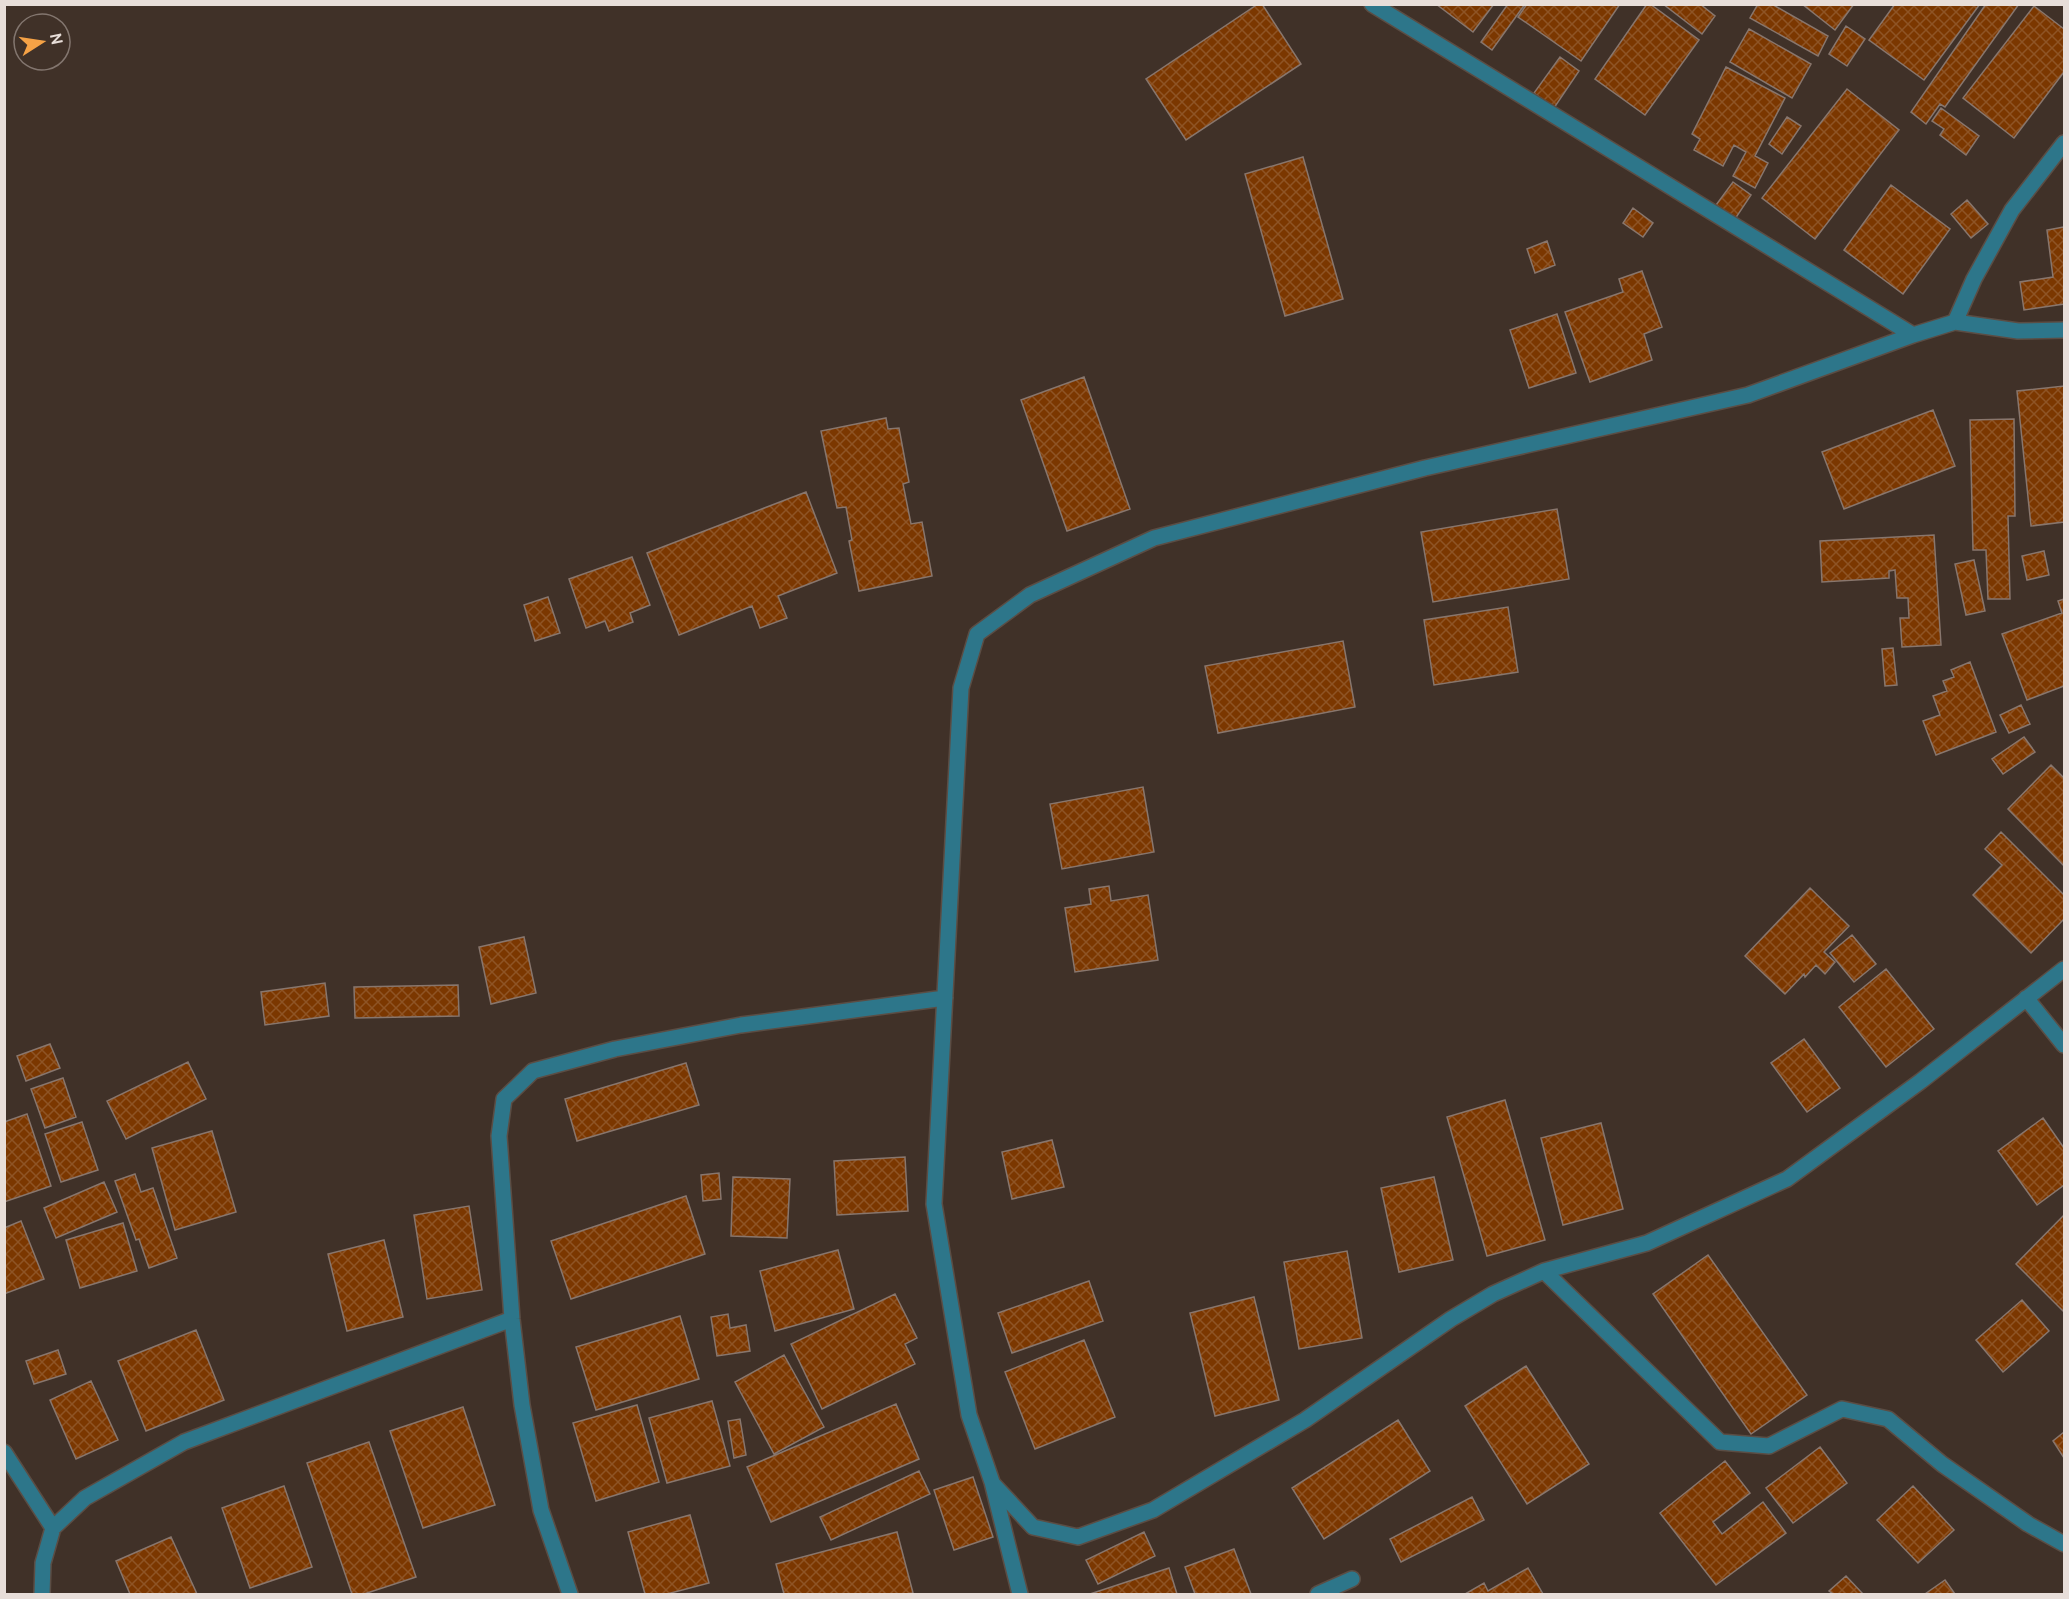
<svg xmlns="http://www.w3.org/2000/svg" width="2069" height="1599" font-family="Cabin,sans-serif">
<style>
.building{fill:url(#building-cross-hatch);stroke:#88766d;stroke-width:1.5}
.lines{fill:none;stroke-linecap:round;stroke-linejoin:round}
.street-casing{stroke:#5b4d44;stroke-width:18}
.street{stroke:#2d768a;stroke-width:15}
</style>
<defs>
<pattern id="building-cross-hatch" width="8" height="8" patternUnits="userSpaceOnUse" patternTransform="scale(1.5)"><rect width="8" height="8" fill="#7b3700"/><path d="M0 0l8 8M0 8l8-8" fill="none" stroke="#8e5425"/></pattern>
</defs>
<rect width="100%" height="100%" fill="#403128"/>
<path class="building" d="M1258 4H1262L1301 64 1186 140 1146 79Z
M1436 4H1494L1473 32Z
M1508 4H1525L1492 50 1481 42Z
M1527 4H1620L1581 61 1518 17Z
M1647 4H1650L1699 40 1645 115 1595 79Z
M1663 4H1700L1715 16 1702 34Z
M1758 4H1776L1775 6 1828 36 1818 56 1750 18Z
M1802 4H1854L1835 30Z
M1895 4H1980L1924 80 1869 40Z
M1986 4H2019L1945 107 1940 104 1926 124 1911 112Z
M2034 6 2064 29V72L2014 138 1963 98Z
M1846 26 1865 39 1847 66 1829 54Z
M1749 29 1811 64 1792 98 1730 62Z
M1560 57 1579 71 1554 108 1534 93Z
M1726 67 1785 98 1755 156 1768 163 1755 188 1733 176 1746 152 1734 145 1723 166 1694 150 1700 139 1692 134Z
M1847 89 1899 130 1815 239 1762 198Z
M1941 108 1979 136 1966 155 1940 135 1944 129 1932 121Z
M1787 117 1801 126 1782 154 1769 144Z
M1303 157 1343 299 1285 316 1245 174Z
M1733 182 1751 195 1735 219 1716 205Z
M1891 185 1950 229 1903 294 1844 250Z
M1967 200 1988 224 1971 238 1951 214Z
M1633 208 1653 223 1643 237 1623 223Z
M2064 227V304L2024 310 2020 282 2053 277 2047 230Z
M1547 241 1555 265 1535 273 1527 249Z
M1642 271 1662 327 1644 334 1652 360 1590 382 1565 312 1623 292 1619 279Z
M1557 314 1576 373 1529 388 1510 330Z
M1084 377 1130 509 1067 531 1021 400Z
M2064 386V522L2031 526 2017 391Z
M1933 410 1955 466 1844 509 1822 452Z
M886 418 888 429 899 428 909 482 903 484 911 524 922 522 932 576 859 591 849 541 852 540 846 507 837 508 821 431Z
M2014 419 2015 516H2008L2010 599H1988L1986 550H1973L1970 420Z
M806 492 837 573 778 596 787 618 760 628 752 606 679 635 647 553Z
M1557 509 1569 579 1433 602 1421 532Z
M1934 535 1941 645 1902 647 1900 618H1909L1908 598H1897L1895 570 1889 571V578L1822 582 1820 541Z
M2044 551 2049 575 2027 580 2022 556Z
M632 557 650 605 630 613 633 622 609 631 605 621 586 628 569 579Z
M1974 560 1985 611 1966 615 1955 564Z
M548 597 560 633 535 641 524 605Z
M2064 599V686L2027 700 2002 634 2062 613 2058 601Z
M1508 607 1518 672 1434 685 1424 620Z
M1343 641 1355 707 1218 733 1205 666Z
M1893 648 1897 685 1885 686 1882 649Z
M1970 662 1996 732 1936 755 1923 721 1940 715 1933 696 1947 691 1943 681 1954 677 1951 670Z
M2021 705 2030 724 2009 733 2000 715Z
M2024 737 2035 752 2003 774 1992 759Z
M2051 765 2064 778V866L2008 809Z
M1143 787 1154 852 1062 869 1050 804Z
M2001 832 2064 895V919L2031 953 1973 895 2002 865 1985 849Z
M1109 886 1111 901 1148 895 1158 960 1075 972 1065 908 1091 904 1089 889Z
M1810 888 1849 926 1824 952 1835 962 1825 974 1816 965 1805 977 1804 974 1785 994 1745 956Z
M1852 935 1876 964 1854 982 1830 953Z
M524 937 536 993 491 1004 479 947Z
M1886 969 1934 1029 1886 1067 1839 1007Z
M325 983 329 1016 265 1025 261 992Z
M458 985 459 1016 355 1018 354 987Z
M1804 1039 1840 1088 1807 1112 1771 1063Z
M50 1044 60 1068 26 1081 17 1056Z
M188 1062 206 1099 126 1139 107 1101Z
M686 1063 699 1105 577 1141 565 1099Z
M63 1078 76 1117 45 1128 31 1089Z
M1505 1100 1545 1240 1487 1256 1447 1117Z
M27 1114 51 1186 4 1202V1122Z
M2043 1118 2064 1148V1185L2037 1205 1998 1151Z
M82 1122 98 1170 61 1182 45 1134Z
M1601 1123 1623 1209 1563 1225 1541 1138Z
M212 1131 236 1212 175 1230 152 1148Z
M1052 1140 1064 1187 1012 1199 1002 1152Z
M905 1157 908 1211 837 1215 834 1161Z
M719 1173 721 1199 703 1201 701 1175Z
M135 1174 141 1192 153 1188 177 1258 149 1268 139 1239 136 1240 115 1181Z
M733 1177 790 1179 787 1238 731 1236Z
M1434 1177 1453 1260 1399 1272 1381 1188Z
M104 1182 117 1212 56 1238 44 1208Z
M686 1196 705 1254 571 1299 551 1241Z
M469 1206 482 1290 427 1299 414 1215Z
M2064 1215V1312L2016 1264Z
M21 1221 44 1279 4 1294V1228Z
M123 1223 137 1271 80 1288 66 1240Z
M384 1240 403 1317 347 1331 328 1254Z
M838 1250 854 1309 775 1331 760 1271Z
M1347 1251 1362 1338 1299 1349 1284 1262Z
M1708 1255 1807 1395 1751 1434 1653 1294Z
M1089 1281 1103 1321 1012 1353 998 1313Z
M895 1294 917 1338 905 1344 915 1364 822 1409 791 1344Z
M1254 1297 1279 1400 1215 1416 1190 1313Z
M2022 1300 2049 1331 2003 1372 1976 1340Z
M728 1314 730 1328 746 1325 750 1351 717 1356 711 1317Z
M680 1316 699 1379 596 1410 576 1347Z
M196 1330 224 1400 146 1431 118 1361Z
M1084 1340 1115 1417 1035 1449 1005 1372Z
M58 1350 66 1374 34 1384 26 1361Z
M784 1355 824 1427 774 1454 735 1382Z
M1526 1366 1589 1464 1527 1504 1465 1406Z
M91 1381 118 1440 76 1459 50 1400Z
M712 1401 730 1466 667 1483 649 1418Z
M896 1404 919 1459 771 1522 747 1467Z
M637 1405 659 1482 596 1501 573 1423Z
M463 1407 495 1505 423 1528 390 1431Z
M740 1419 746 1455 734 1458 728 1421Z
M1398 1420 1430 1471 1324 1539 1292 1488Z
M2064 1432V1458L2053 1441Z
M369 1442 416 1577 364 1594H352L307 1463Z
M1820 1447 1847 1483 1793 1523 1766 1488Z
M1725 1461 1750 1493 1713 1522 1722 1534 1763 1502 1786 1533 1716 1585 1660 1513Z
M919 1471 930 1494 831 1540 820 1517Z
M973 1477 993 1537 954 1550 934 1490Z
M284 1486 312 1567 250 1588 222 1508Z
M1913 1486 1954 1530 1918 1563 1877 1520Z
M1472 1497 1484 1520 1401 1562 1390 1539Z
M690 1515 709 1583 667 1594H645L628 1532Z
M897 1532 913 1593 906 1594H784L776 1564Z
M1144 1532 1155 1556 1098 1584 1086 1560Z
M171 1537 197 1594H130L116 1561Z
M1234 1549 1251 1594H1195L1185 1567Z
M1169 1568 1177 1594H1090Z
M1528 1568 1543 1594H1465L1484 1583 1488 1591Z
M1846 1576 1863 1594H1833L1829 1591Z
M1945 1580 1955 1594H1925Z"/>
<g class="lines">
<defs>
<path id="street" d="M1372 4 1913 335
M1955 322 1974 279 2012 210 2064 143
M2026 998 2064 1045
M1544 1271 1720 1442 1769 1446 1842 1409 1888 1419 1942 1464 2028 1524 2064 1544
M4 1452 53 1528
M994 1485 1033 1527 1078 1537 1153 1510 1305 1420 1451 1319 1493 1294 1544 1271 1647 1243 1787 1179 1921 1081 2064 969
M42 1594 43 1563 53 1528 85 1498 184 1442 512 1319
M570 1594 541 1510 522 1405 512 1319 499 1136 504 1099 533 1071 615 1049 741 1025 945 998
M1020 1594 992 1482 969 1415 934 1204 961 688 977 634 1030 595 1154 538 1425 468 1748 395 1913 335 1955 322 2018 331 2064 330
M1318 1594 1352 1579"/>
</defs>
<use href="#street" class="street-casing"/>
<use href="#street" class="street"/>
</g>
<rect width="2069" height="1599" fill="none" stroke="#e8ded9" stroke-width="12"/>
<g transform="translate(42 42) rotate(78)"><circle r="28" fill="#403128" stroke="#83766f" stroke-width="1.5"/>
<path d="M0-4.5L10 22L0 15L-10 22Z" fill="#f5a246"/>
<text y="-9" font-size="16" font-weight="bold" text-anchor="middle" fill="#e8ded9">N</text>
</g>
</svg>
